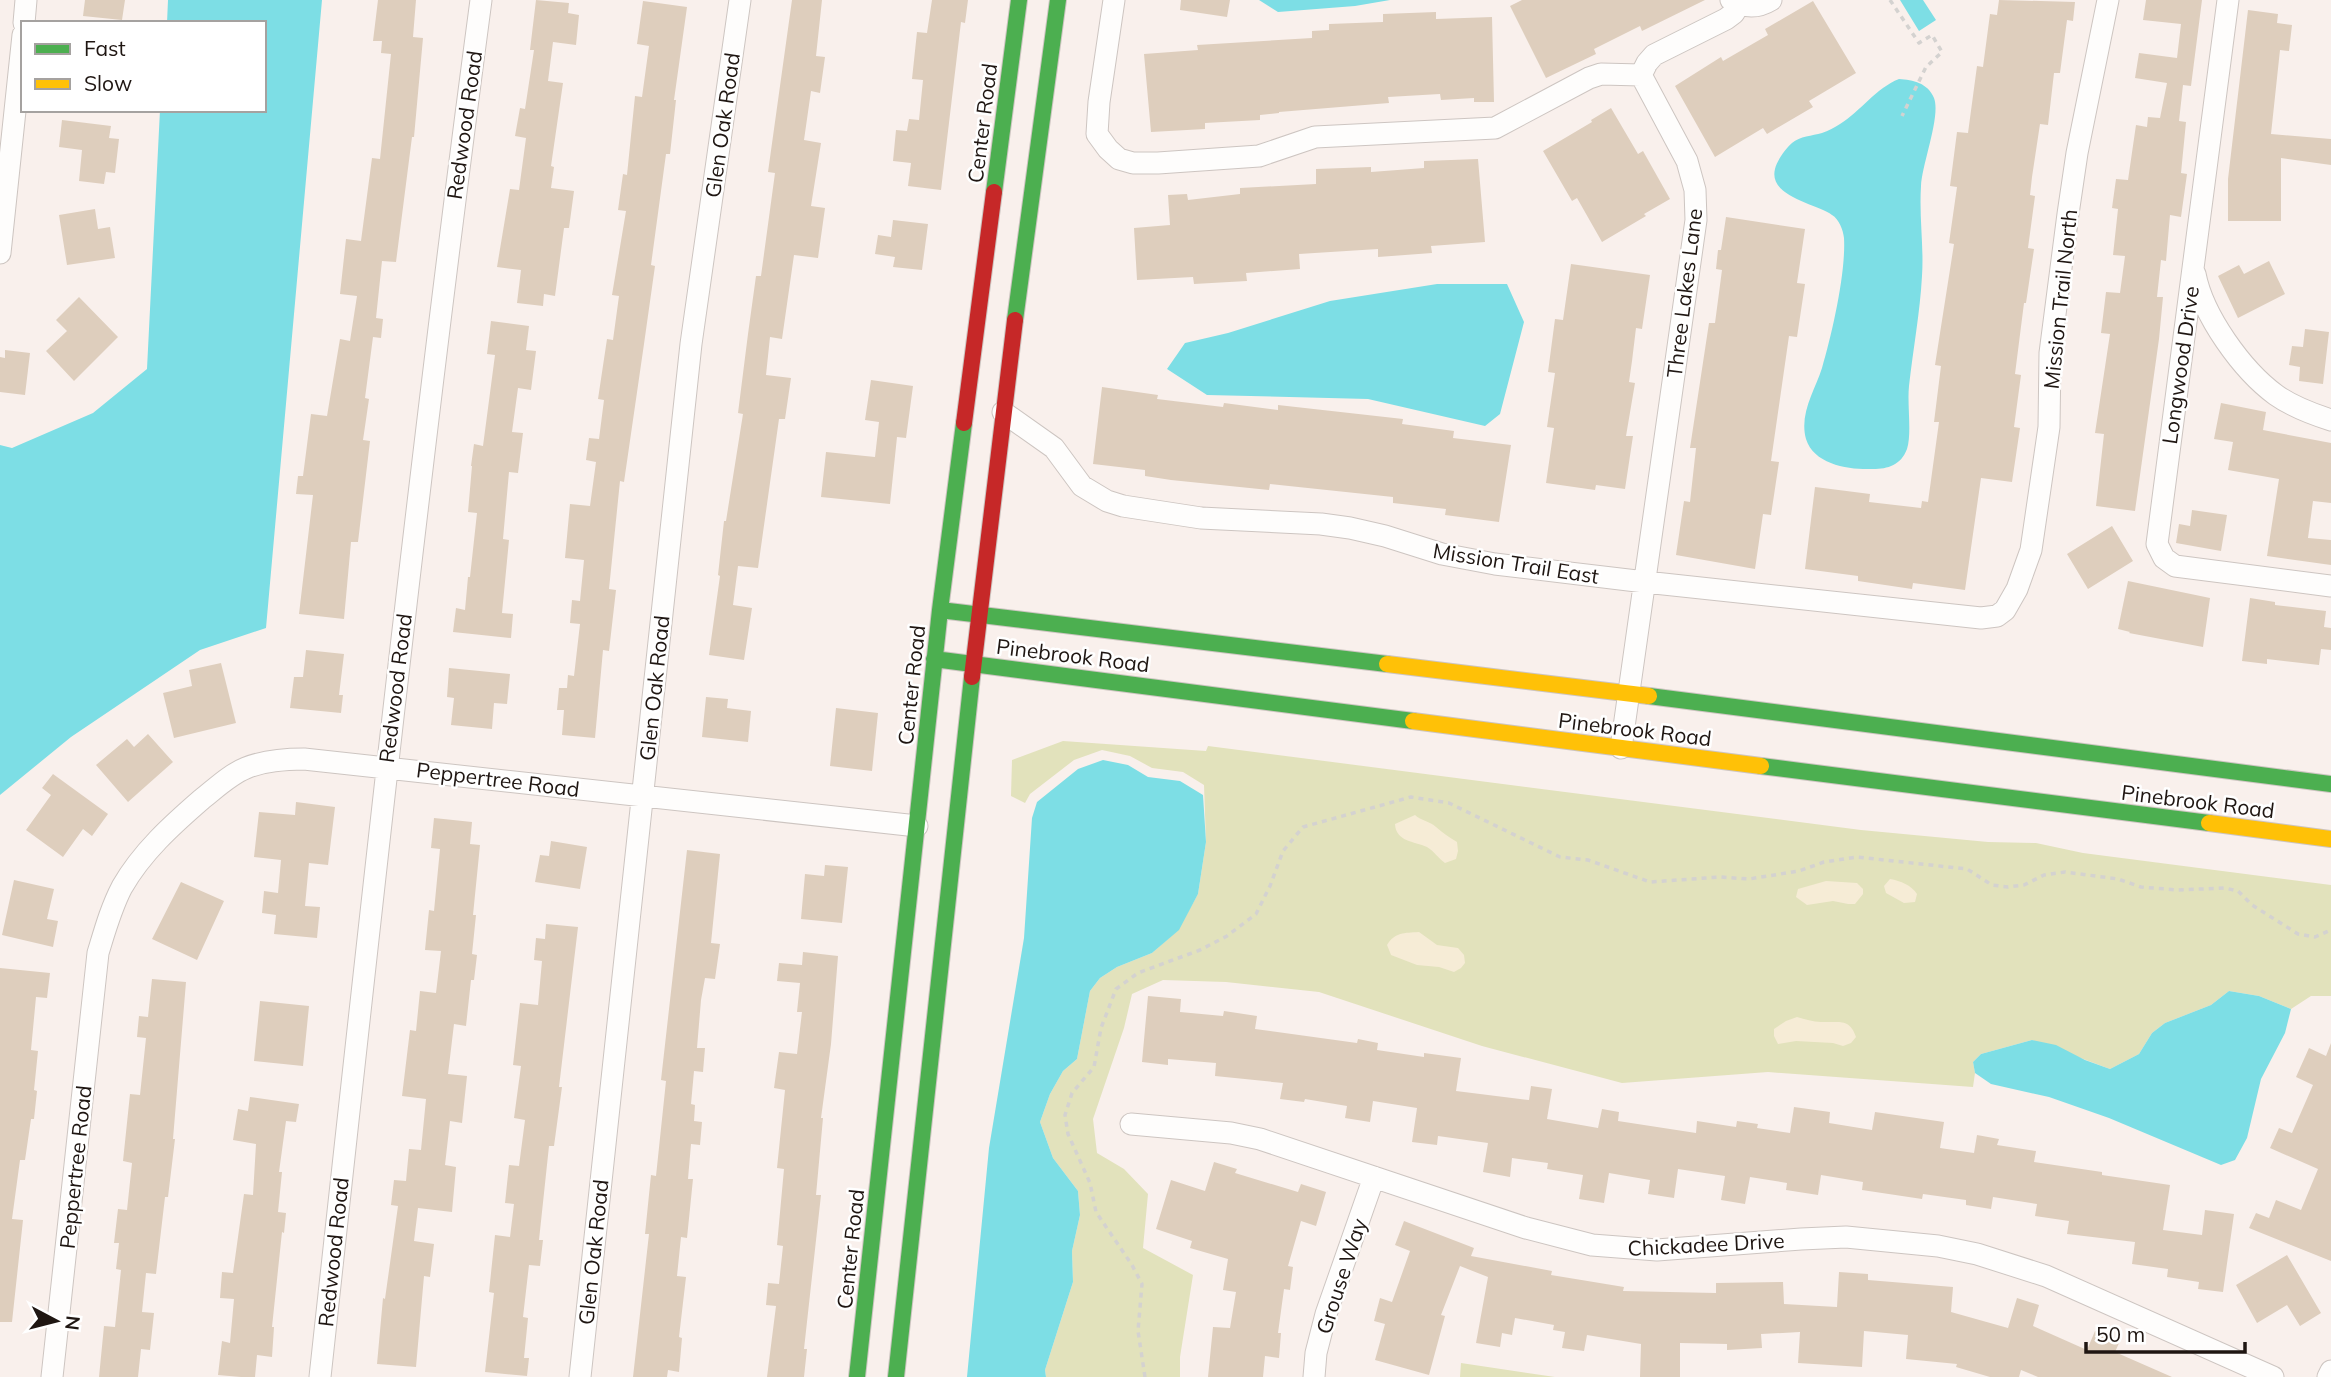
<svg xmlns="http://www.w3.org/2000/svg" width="2331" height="1377" font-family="Mulish,sans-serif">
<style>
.green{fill:#e2e2bc}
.sand{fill:#f6ecd6}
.water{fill:#7ddee5}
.building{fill:#decebd}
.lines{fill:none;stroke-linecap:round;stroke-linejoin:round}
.street-casing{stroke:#cdc5c1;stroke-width:23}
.fast-casing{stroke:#cdc5c1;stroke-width:18}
.slow-casing{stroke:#cdc5c1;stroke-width:18}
.jam-casing{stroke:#cdc5c1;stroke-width:18}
.path{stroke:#d4d2d0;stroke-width:3.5;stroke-dasharray:5 5;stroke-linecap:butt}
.street{stroke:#fefdfc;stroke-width:21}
.fast{stroke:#4caf50;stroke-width:16}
.slow{stroke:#ffc107;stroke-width:16}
.jam{stroke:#c62828;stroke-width:16}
.labels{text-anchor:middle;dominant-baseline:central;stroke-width:5;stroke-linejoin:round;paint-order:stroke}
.street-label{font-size:21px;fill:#1f1612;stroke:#fff}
</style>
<rect width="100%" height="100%" fill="#f9f0ec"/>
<path class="green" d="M1063 741 1206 751 1208 746 1861 830 1988 842 2036 843 2083 853 2331 885V996H2311L2291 1009 2259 996 2229 991 2211 1005 2165 1023 2152 1033 2139 1054 2110 1069 2032 1040 1981 1054 1973 1062 1975 1073 1973 1087 1768 1072 1622 1083 1482 1046 1319 992 1226 982 1163 980 1132 994 1124 1028 1093 1119 1097 1153 1124 1169 1148 1194 1143 1248 1193 1275 1180 1357V1377H1046L1045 1370 1073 1282 1072 1251 1080 1215 1078 1191 1053 1158 1040 1122 1050 1094 1063 1071 1077 1059 1090 991 1100 978 1117 967 1152 953 1178 930 1198 894 1206 842 1204 785 1183 772 1152 768 1130 756 1102 750 1074 760 1030 794 1025 803 1011 796 1012 760Z
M1461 1363 1555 1377H1460Z"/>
<path class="sand" d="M1415 815C1421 821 1430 821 1436 827 1443 833 1449 837 1457 842L1458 851 1456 859 1445 863C1438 858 1434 851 1427 847 1414 841 1396 842 1395 824Z
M1890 879C1901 881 1911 885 1917 894L1915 902 1904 903 1886 893 1884 886Z
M1826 881 1857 883 1863 889V894L1855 904H1848L1833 901 1807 905 1796 897 1798 889Z
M1419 932 1437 945 1458 948 1464 955 1465 963 1461 968 1454 972 1439 967 1417 965 1391 955 1387 945C1395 932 1404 933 1419 932Z
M1797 1017C1805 1019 1813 1022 1821 1022 1837 1023 1850 1017 1856 1037L1851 1043 1843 1046 1833 1043 1796 1041 1778 1044 1774 1036V1029L1786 1021Z"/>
<path class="water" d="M168 0H322L266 628 200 650 71 737 0 795V445L12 448 93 413 147 369 160 110H264V23H167Z
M1259 0H1390L1355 6 1278 12Z
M1900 0H1923L1936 20 1919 31Z
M1899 79C1913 80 1928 83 1934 98 1941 116 1922 164 1921 186 1919 217 1924 246 1922 276 1920 313 1913 349 1909 386 1907 405 1912 433 1907 449 1901 465 1888 469 1873 469 1850 470 1814 465 1806 439 1799 414 1815 390 1822 368 1832 334 1846 273 1844 238 1843 230 1839 219 1832 215 1817 204 1768 197 1775 169 1777 161 1785 149 1792 143 1800 136 1812 136 1822 133 1828 131 1835 127 1840 124 1861 111 1876 88 1899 79Z
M1437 284H1507L1524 322 1500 414 1485 426 1368 399 1207 395 1167 369 1185 343 1228 333 1330 301Z
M1103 760 1128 765 1148 777 1180 781 1203 795 1206 842 1198 894 1179 930 1152 953 1117 967 1100 978 1090 991 1077 1059 1063 1071 1050 1094 1040 1122 1053 1158 1078 1191 1080 1215 1072 1251 1073 1282 1045 1370 1046 1377H967L989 1148 1024 938 1032 818 1037 802 1078 769Z
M2229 991 2259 996 2291 1009 2285 1033 2261 1079 2247 1138 2235 1160 2221 1165 2109 1118 2049 1097 1991 1084 1975 1073 1973 1062 1981 1054 2032 1040 2056 1045 2085 1060 2110 1069 2139 1054 2152 1033 2165 1023 2211 1005Z"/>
<path class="building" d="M85 0H125L122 20 83 16Z
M378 0H416L413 37 423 38 414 137H412L396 262 382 261 376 318 383 319 381 338 373 337 365 398 369 399 363 440 370 441 358 542H351L344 619 299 614 313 495 296 494 298 476H303L311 414 327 416 340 339 350 341 357 296 340 294 346 239 361 241 372 158 380 159 391 54 381 53 382 41H373Z
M536 0 569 3 568 13 579 15 576 45 553 42 548 81 563 83 551 166 554 167 551 188 574 191 569 228H564L555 296 544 294 543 306 517 303 521 270 497 267 510 189 519 190 526 138 515 136 520 108 525 109 534 50H530Z
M792 0H822L816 56 825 57 820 93 811 91 804 140 821 143 811 206 825 208 818 258 794 255 782 339 770 337 766 375 791 378 785 419H779L758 568 738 566 733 605 752 608 744 660 709 655 720 576 718 575 724 521H726L743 414 738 413 748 334 756 276H761L775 173 768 172Z
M932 0H968L965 23 961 22 941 190 908 186 911 163 893 161 896 130 907 131 909 119 919 120 923 80 912 79 917 32 927 33Z
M1181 0H1230L1227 17 1180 10Z
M1522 0H1705L1642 31 1640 26 1594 49 1596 54 1546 78 1510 6Z
M1999 0 2075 2 2073 21 2067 20 2060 73H2054L2048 125 2040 124 2032 177 2030 195 2035 196 2028 248 2034 249 2026 303H2024L2015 374 2021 375 2014 427 2020 428 2012 482 1981 478 1965 590 1913 583 1912 589 1858 581V576L1805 569 1815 487 1870 494 1869 502 1921 508 1922 501 1928 502 1939 422H1934L1941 366 1935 365 1954 244 1949 243 1957 187 1950 186 1957 132 1968 133 1977 66 1983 67 1990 14 1997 15Z
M2146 0H2202L2191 86 2183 85 2179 121 2186 122 2181 173 2187 174 2181 217 2170 215 2166 261 2161 260 2157 297H2163L2159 339 2135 511 2096 506 2104 434 2095 433 2110 334 2101 333 2106 292 2120 293 2125 256 2113 255 2118 209 2112 208 2116 179 2128 180 2136 125 2147 127 2148 117 2160 118 2167 83 2135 78 2139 53 2177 58 2181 24 2143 20Z
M643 1 687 7 674 100H676L670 154H666L651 265 655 266 644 344 624 482 620 481 609 589 616 590 609 651 603 650 595 738 562 735 564 710H557L559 688H567L568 675 574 676 580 624 570 623 572 600 580 601 584 560 565 558 570 504 590 506 596 462 586 460 589 438 599 439 604 400 598 399 607 339 613 340 619 296 612 295 626 211 618 210 623 174 627 175 635 96 642 97 649 46 637 44Z
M1813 1 1856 73 1809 101 1813 107 1767 134 1763 128 1715 157 1675 86 1721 57 1723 61 1768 35 1765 29Z
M2248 10 2278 14 2277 23 2292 25 2289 51 2280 50 2271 134 2331 139V165L2281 158V221H2228V179Z
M1436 12V19L1492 17 1494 102H1474V98L1441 100 1440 94 1388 97 1389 103 1279 112V113L1260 115V120L1205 123V129L1151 132 1144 54 1198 50 1197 45 1312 38V31L1329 30V24L1383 22V14Z
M1611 108 1638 154 1643 151 1670 199 1644 214 1646 216 1602 242 1577 198 1572 201 1543 151 1592 122 1591 120Z
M62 120 111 126 109 138 119 139 115 173 106 172 104 184 79 181 82 150 59 147Z
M1478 159 1485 242 1431 246 1432 253 1378 257V249L1299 254 1300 269 1246 273 1247 281 1194 284 1193 277 1137 280 1134 228 1170 225 1168 195 1187 194 1188 200 1240 194V188L1316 184V169L1371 167V172L1424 168V161Z
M95 209 98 229 110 227 115 258 67 265 59 215Z
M1726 217 1805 229 1797 283 1805 284 1797 337 1789 336 1771 461 1779 462 1771 515 1763 514 1755 569 1676 555 1684 501 1690 502 1696 448H1690L1709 323H1715L1722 270 1716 269 1718 250H1721Z
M893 220 928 224 922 270 893 267 895 257 875 254 878 235 891 237Z
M2269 261 2285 294 2238 318 2218 276 2239 265 2244 274Z
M1571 264 1650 275 1642 329 1636 328 1632 361 1629 382 1635 383 1626 436H1633L1625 489 1596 485 1595 490 1546 483 1554 428 1547 427 1555 373 1548 372 1555 319 1563 320Z
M79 297 118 337 74 381 46 351 67 331 56 320Z
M491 321 529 326 526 350 536 351 531 390 518 388 512 432 523 433 518 473 509 472 503 539 509 540 502 613 513 614 511 638 453 632 456 608 465 610 468 577H470L477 513 468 512 472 466H471L474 444 483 446 495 355 487 354Z
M2305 329 2329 332 2323 384 2299 381 2300 367 2289 365 2292 346 2303 347Z
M5 350 30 353 25 395 0 392V357L5 358Z
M871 380 913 386 906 438 897 437 890 504 821 497 826 452 875 457 879 422 865 420Z
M1102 387 1158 395 1157 399 1223 407 1224 403 1278 410V405L1403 419 1402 424 1454 431 1453 438 1511 445 1499 522 1445 515 1446 509 1393 503V497L1270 484 1269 490 1171 480 1145 476V470L1093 464Z
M2221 403 2266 412 2263 430 2331 443V503L2313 501 2308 538 2331 540V565L2267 556 2279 479 2228 470 2233 442 2214 439Z
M2192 510 2227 515 2221 551 2176 543 2179 524 2190 526Z
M2112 526 2133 561 2088 589 2067 554Z
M2128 581 2210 598 2203 647 2129 633 2130 632 2118 629Z
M2250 598 2275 602V605L2326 611 2324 627 2331 628V650L2321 649 2319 665 2267 659V664L2242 661Z
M306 650 344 654 339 695H343L341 713 290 708 294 677H303Z
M221 663 236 723 174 738 163 693 192 686 189 670Z
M449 668 510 674 507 704 494 703 492 729 451 725 454 698 447 697Z
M706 697 728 699 727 708 751 711 748 742 702 737Z
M836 708 878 713 872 771 830 766Z
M148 734 173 762 128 802 96 765 127 739 134 747Z
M53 774 108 814 92 836 83 829 63 857 26 830 51 795 42 788Z
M296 802 335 807 328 865 309 863 305 906 320 907 317 938 274 934 276 915 262 913 264 891 278 893 281 860 254 857 259 812 295 815Z
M434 818 472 822 470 844 480 845 473 915H476L472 954 477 955 474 980H471L466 1026 454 1024 448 1074 467 1076 462 1123 450 1121 445 1165 456 1167 452 1212 418 1208 414 1241 434 1244 430 1277 424 1276 416 1367 377 1364 383 1298 385 1299 398 1206 391 1205 394 1180 406 1181 409 1149 421 1150 426 1099 402 1096 410 1030 416 1031 420 991 436 993 441 951 425 950 429 910 434 911 440 849 431 848Z
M551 841 587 847 580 889 535 882 540 855 549 856Z
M687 850 720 854 711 943 720 944 715 979 705 978 701 1000 697 1048H705L703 1072 694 1071 691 1104 695 1105 694 1121 702 1122 700 1145 691 1144 688 1179H693L687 1238 681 1237 677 1276 686 1277 679 1337 682 1338 679 1372 668 1370 667 1377H633L649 1234H645L651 1175 656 1176 666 1081 661 1080Z
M825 865 848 867 842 923 801 919 805 874 824 876Z
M14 880 54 889 47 919 58 921 53 947 2 935Z
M181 882 224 901 197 960 152 939Z
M546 924 578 927 559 1087H562L554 1146H549L539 1240H543L540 1266 529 1265 523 1317 528 1318 524 1358H529L527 1376 485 1372 494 1293 489 1292 495 1235 510 1237 514 1204 505 1203 509 1165 519 1166 525 1120 514 1118 521 1066 513 1065 520 1003 538 1005 542 961 534 960 536 938 545 939Z
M803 952 838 956 831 1044 821 1118H823L816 1195H821L804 1349H807L804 1377H767L776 1306 766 1305 768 1283 779 1284 783 1246 777 1245 784 1169 777 1168 785 1090 774 1088 779 1052 797 1054 802 1012H797L800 983 777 981 779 963 802 965Z
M0 968 50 973 47 998 36 997 31 1050 38 1051 34 1090 37 1091 34 1119H31L25 1160H20L12 1219 23 1220 12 1322H0Z
M152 979 186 982 173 1139H175L168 1197H165L156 1274 146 1273 142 1312 154 1313 150 1350 141 1349 138 1377H99L104 1326 115 1327 121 1270 116 1269 119 1243H114L118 1209 127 1210 132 1163 123 1161 130 1094 140 1095 146 1038 137 1037 139 1016 148 1017Z
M1148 996 1181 999 1180 1012 1223 1016 1224 1011 1257 1016 1255 1029 1357 1043 1358 1039 1378 1043 1377 1050 1424 1057V1053L1461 1058 1456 1091 1529 1100 1531 1086 1552 1089 1547 1119 1598 1128 1602 1109 1619 1112 1618 1121 1696 1133 1697 1121 1736 1127 1737 1121 1758 1124 1757 1128 1790 1133 1794 1107 1830 1112 1829 1123 1872 1130 1875 1112 1944 1122 1940 1148 1974 1153 1977 1135 1999 1139 1997 1145 2036 1151 2034 1162 2102 1172V1175L2170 1185 2163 1230 2202 1235 2205 1210 2234 1214 2223 1292 2198 1289 2199 1282 2167 1277 2168 1269 2132 1264 2135 1242 2067 1234 2069 1221 2035 1216 2037 1204 1993 1197 1991 1209 1966 1205V1200L1923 1194 1922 1199 1862 1190 1863 1182 1821 1175 1818 1195 1786 1190 1787 1183 1750 1177 1745 1204 1721 1200 1725 1176 1678 1169 1674 1198 1648 1194 1650 1180 1609 1173 1604 1203 1579 1199 1583 1175 1547 1169 1548 1163 1512 1158 1510 1177 1483 1172 1488 1143 1438 1136 1437 1145 1412 1142 1417 1108 1373 1101 1370 1122 1345 1118 1347 1106 1305 1099 1304 1102 1280 1099 1283 1083 1215 1076 1216 1063 1168 1059V1065L1142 1062Z
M260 1001 309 1006 303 1066 254 1061Z
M2331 1043V1261L2249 1228 2256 1213 2269 1218 2276 1200 2301 1210 2318 1169 2270 1148 2279 1128 2292 1133 2313 1085 2296 1077 2309 1048 2326 1056Z
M250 1097 299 1104 296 1122 286 1121 279 1172H282L278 1212 286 1213 284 1233 282 1232 272 1327H274L272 1357 257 1355 255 1377H241L218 1375 222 1341 230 1343 234 1299 220 1298 222 1272 233 1273 244 1194 253 1195 256 1144 233 1140 238 1109 248 1111Z
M1214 1162 1237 1169 1235 1173 1298 1192 1301 1184 1326 1192 1316 1226 1301 1221 1288 1266 1293 1267 1290 1290 1284 1289 1278 1333H1281L1279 1358 1265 1356 1263 1377H1208L1213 1327 1230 1328 1236 1292 1223 1290 1228 1259 1190 1248 1192 1241 1156 1229 1171 1180 1205 1191Z
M1404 1221 1474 1248 1471 1256 1552 1271 1551 1275 1624 1287 1623 1291 1716 1293V1283L1783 1282 1784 1304 1837 1307 1839 1272 1868 1274V1280L1953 1287 1951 1312 2008 1328 2017 1298 2039 1305 2033 1326 2087 1350 2095 1331 2120 1341 2115 1352 2172 1377H2038L2021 1370 2019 1377H1990L1956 1367 1957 1364 1906 1359 1908 1335 1864 1331 1862 1367 1798 1363 1800 1332 1761 1334 1762 1348 1727 1350V1344L1680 1343V1377H1640L1641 1344 1587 1335 1584 1351 1562 1348 1565 1332 1553 1330 1554 1325 1515 1318 1512 1335 1502 1333 1500 1347 1476 1343 1488 1277 1460 1266 1441 1315 1445 1316 1429 1375 1375 1360 1385 1324 1374 1321 1380 1298 1392 1302 1410 1251 1395 1245Z
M2287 1255 2321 1313 2300 1326 2287 1305 2257 1323 2236 1285Z"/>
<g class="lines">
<defs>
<path id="street" d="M1114 0 1099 102 1097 134 1108 149 1119 159 1133 163H1158L1259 156 1315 137 1495 128 1589 78 1601 74 1641 75 1687 161 1695 190 1696 220 1621 748
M1731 0C1745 8 1758 8 1771 0
M2228 0 2157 544 2164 558 2175 566 2331 586
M24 23 26 0
M1641 75 1647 63 1654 55 1726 19 1734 13 1739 4
M0 253 23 35
M2195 274C2203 316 2242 370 2276 395 2293 407 2312 414 2331 420
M1003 412 1054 448 1082 486 1107 501 1123 506 1201 518 1321 524 1350 528 1385 536 1442 554 1495 564 1645 582 1981 618 1997 616 2005 610 2017 589 2031 550 2049 427 2050 353 2068 214 2077 153 2108 0
M1131 1124 1231 1133 1260 1139 1526 1228 1592 1245 1657 1250 1801 1239 1846 1237 1938 1246 1977 1254 2046 1276 2273 1377
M52 1377 98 953C105 930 111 908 122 887 142 852 172 825 202 799 216 788 229 775 246 768 265 760 285 759 304 759L917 826
M320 1377C370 917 420 458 481 0
M580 1377 691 344 740 0
M1314 1377 1316 1353 1326 1314 1374 1177
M2328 1377 2331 1371"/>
<path id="fast" d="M994 192 1019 0
M1015 320 1058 0
M940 610 1387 664
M934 659 1413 721
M1649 696 2331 784
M1761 766 2209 823
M857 1377 940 610 964 423
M896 1377 972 677"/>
<path id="slow" d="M1387 664 1649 696
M1413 721 1761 766
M2209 823 2331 839"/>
<path id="jam" d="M964 423 994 192
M972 677 1015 320"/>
</defs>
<use href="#street" class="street-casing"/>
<use href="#fast" class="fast-casing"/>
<use href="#slow" class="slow-casing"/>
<use href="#jam" class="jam-casing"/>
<path class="path" d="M1890 0 1919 43 1932 35 1942 52 1926 67 1902 116
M1145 1377 1138 1331 1142 1284 1132 1265 1096 1212 1090 1183 1068 1134 1065 1115 1072 1093 1094 1067 1101 1028 1116 989 1138 973 1200 950 1227 936 1256 914 1270 886 1283 851 1303 827 1411 797 1449 803 1560 857 1588 860 1650 882 1720 877 1749 879 1799 871 1824 862 1857 857 1967 869 1992 885 2008 887 2024 885 2044 875 2065 872 2118 879 2141 887 2178 890 2225 888 2238 891 2252 905 2298 934 2315 937 2331 930"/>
<use href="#street" class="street"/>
<use href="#fast" class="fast"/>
<use href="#slow" class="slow"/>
<use href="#jam" class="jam"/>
</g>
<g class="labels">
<g class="street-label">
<text transform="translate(982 123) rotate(-83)">Center Road</text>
<text transform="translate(464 125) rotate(-82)">Redwood Road</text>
<text transform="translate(722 125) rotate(-82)">Glen Oak Road</text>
<text transform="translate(1684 293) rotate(-83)">Three Lakes Lane</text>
<text transform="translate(2060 299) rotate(-84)">Mission Trail North</text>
<text transform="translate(2180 365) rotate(-82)">Longwood Drive</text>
<text transform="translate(1516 563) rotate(9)">Mission Trail East</text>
<text transform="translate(1073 655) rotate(7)">Pinebrook Road</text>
<text transform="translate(911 685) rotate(-84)">Center Road</text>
<text transform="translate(395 688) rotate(-83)">Redwood Road</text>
<text transform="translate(654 688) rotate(-84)">Glen Oak Road</text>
<text transform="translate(1635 729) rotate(7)">Pinebrook Road</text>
<text transform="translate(498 779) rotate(7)">Peppertree Road</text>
<text transform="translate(2198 801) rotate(7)">Pinebrook Road</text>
<text transform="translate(75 1167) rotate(-84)">Peppertree Road</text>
<text transform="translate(1706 1244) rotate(-3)">Chickadee Drive</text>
<text transform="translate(850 1249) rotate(-84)">Center Road</text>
<text transform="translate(333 1252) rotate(-84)">Redwood Road</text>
<text transform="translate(593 1252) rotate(-84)">Glen Oak Road</text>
<text transform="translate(1341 1276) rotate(-72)">Grouse Way</text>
</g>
</g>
<rect x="21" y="21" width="245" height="91" fill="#ffffff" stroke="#a5a2a0" stroke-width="2"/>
<rect x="35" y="44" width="35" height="10" fill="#4caf50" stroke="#a5a2a0" stroke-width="2"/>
<text x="84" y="56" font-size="21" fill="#1f1612">Fast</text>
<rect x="35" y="79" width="35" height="10" fill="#ffc107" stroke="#a5a2a0" stroke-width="2"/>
<text x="84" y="91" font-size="21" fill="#1f1612">Slow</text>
<g transform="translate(56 1321) rotate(97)" stroke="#ffffff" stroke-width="5" paint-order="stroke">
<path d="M0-5L12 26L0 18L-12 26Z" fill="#1f1612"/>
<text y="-10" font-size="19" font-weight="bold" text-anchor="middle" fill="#1f1612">N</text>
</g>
<path d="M2086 1342v10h159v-10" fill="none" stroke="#1f1612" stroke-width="3.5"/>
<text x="2096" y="1342" font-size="21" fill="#1f1612" stroke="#ffffff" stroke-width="5" paint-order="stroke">50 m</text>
</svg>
